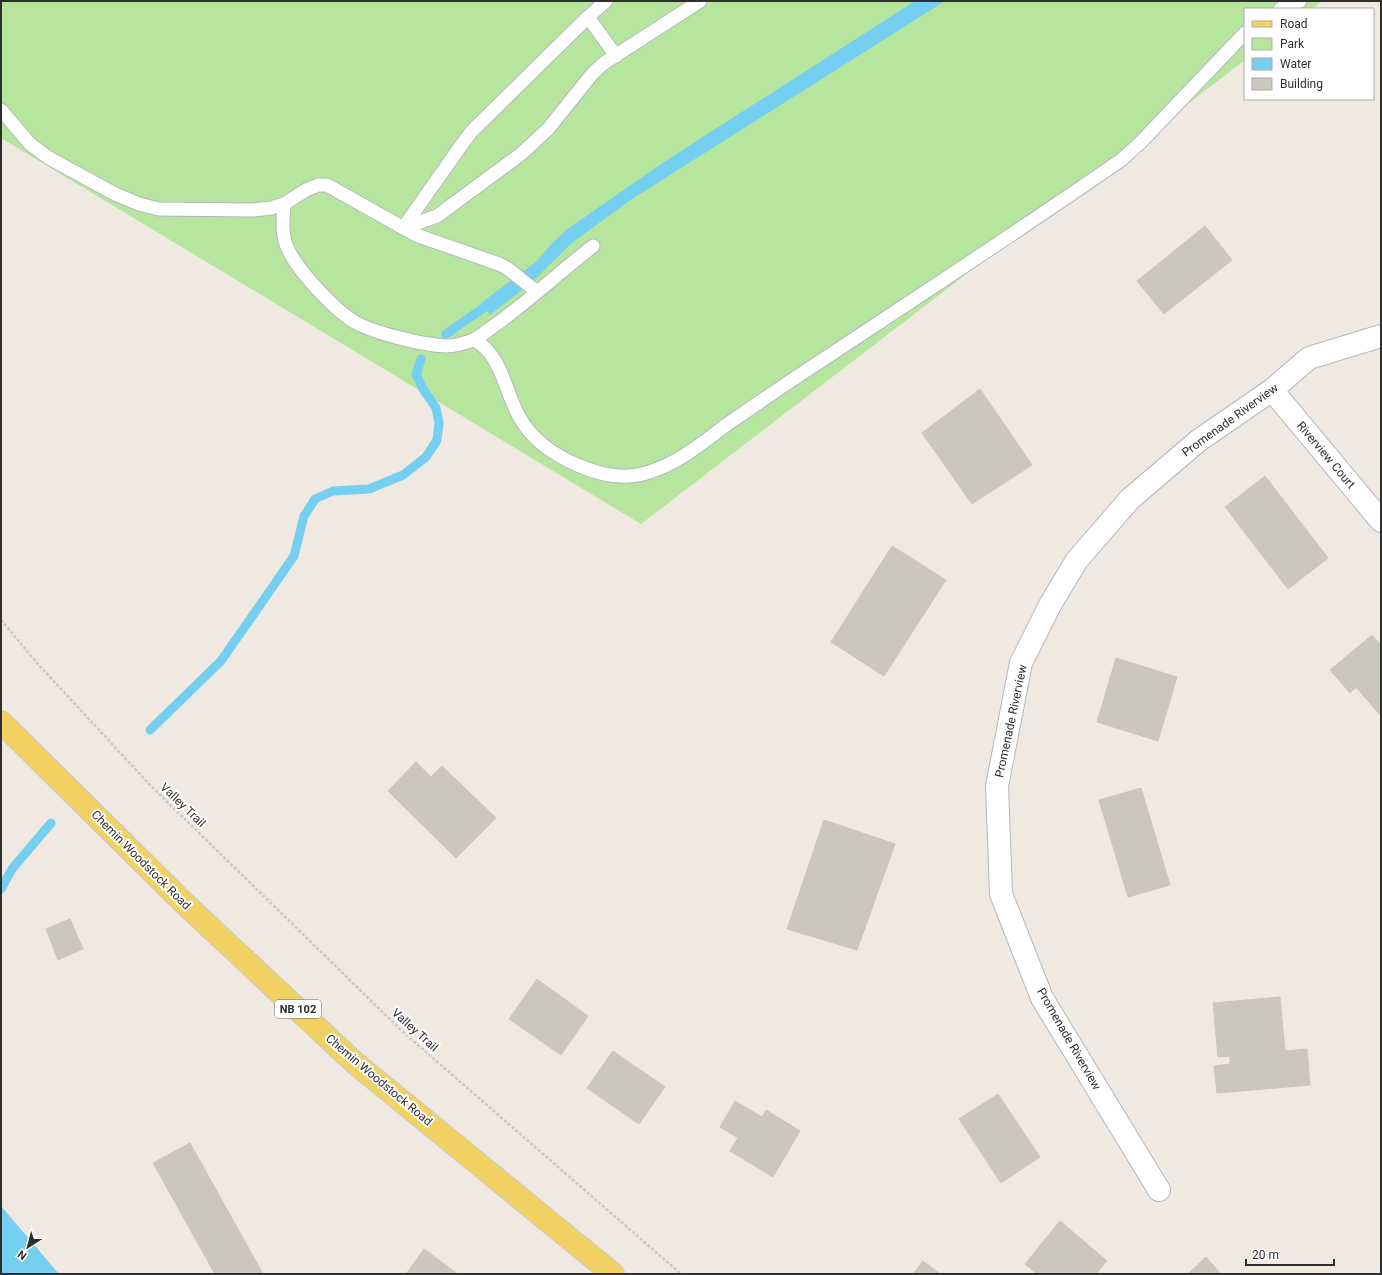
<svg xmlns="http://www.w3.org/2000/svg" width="1382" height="1275" font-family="Roboto,sans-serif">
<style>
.green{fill:#b6e59e}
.water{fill:#75cff0}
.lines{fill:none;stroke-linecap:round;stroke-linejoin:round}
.stream{stroke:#75cff0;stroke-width:9}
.building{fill:#cbc7bf;stroke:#cbc5ba}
.lane-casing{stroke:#b4b7c1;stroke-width:15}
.street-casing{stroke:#b4b7c1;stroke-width:24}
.primary-casing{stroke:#c9c9c9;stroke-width:24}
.path{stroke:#c9c9c9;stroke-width:2.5;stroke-dasharray:3 2;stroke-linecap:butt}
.lane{stroke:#fff;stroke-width:13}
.street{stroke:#fff;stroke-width:22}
.primary{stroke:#f2d163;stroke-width:22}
.labels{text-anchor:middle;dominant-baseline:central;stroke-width:4;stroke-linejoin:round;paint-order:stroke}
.shield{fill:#fff;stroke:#6d6d6d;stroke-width:1}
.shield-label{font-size:11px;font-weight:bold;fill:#2e2e2e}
.street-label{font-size:12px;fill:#2e2e2e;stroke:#fff}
</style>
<rect width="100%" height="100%" fill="#efe9e1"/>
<path class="green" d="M1 1H1322L1312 9H1245V60L641 524 1 138Z"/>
<path class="water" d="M915 1H945L632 199 573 242 532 282 490 315 481 303 537 261 553 242 569 228 664 162Z
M1 1206 59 1274H1Z"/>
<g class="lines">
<path class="stream" d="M446 334 495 300
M150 730 221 661 294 556 304 516 315 499 333 491 369 489 403 475 426 457 437 440 439 423 436 408 423 389 416 374 421 359
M1 889 12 869 51 823"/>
</g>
<path class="building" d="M1205 226 1232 260 1164 314 1137 281Z
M980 389 1032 465 972 504 922 433Z
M1265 476 1328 558 1288 589 1225 507Z
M892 546 946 580 884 676 831 642Z
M1372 635 1381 645V716L1356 687 1350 693 1330 670Z
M1116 658 1177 677 1158 741 1097 722Z
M416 762 431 777 442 766 496 818 456 858 388 791Z
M1141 788 1170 885 1128 897 1099 800Z
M824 820 895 844 857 950 787 929Z
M70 919 83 949 58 960 46 929Z
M537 979 588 1016 561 1055 509 1019Z
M1280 997 1285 1051 1307 1049 1310 1085 1217 1093 1214 1066 1230 1064V1056L1218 1057 1213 1003Z
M613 1051 665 1087 639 1124 587 1088Z
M998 1094 1040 1157 1001 1183 959 1119Z
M735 1101 762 1117 766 1110 800 1131 773 1177 730 1151 738 1138 720 1127Z
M190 1143 263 1274H215L153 1163Z
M1060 1221 1107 1261 1096 1274H1037L1025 1264Z
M424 1249 458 1274H406Z
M1206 1257 1221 1274H1188Z
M923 1261 940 1274H913Z"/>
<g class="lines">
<defs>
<path id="lane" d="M1280 9 1300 1
M588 17 616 56
M1 110 30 144 49 158 115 194 139 204 159 209 253 210 271 208 284 204 306 190 318 185H327L416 235 499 264 507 268 537 292
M284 204C283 220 281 235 288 249 297 270 334 309 353 321 373 333 423 345 446 346 455 346 465 343 473 340 482 336 490 328 498 323 531 299 561 271 593 246
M403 228 437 216 521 154 548 129 593 73 604 63 700 1
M403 228 460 147 472 131 588 17 606 1
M474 340C502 354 505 393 520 418 532 440 553 454 575 464 597 474 623 480 646 473 677 464 701 444 726 425 745 412 764 399 783 386 896 311 1010 237 1121 160L1140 143 1245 33"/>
<path id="street" d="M1272 390 1381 521
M1159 1190 1042 998 1001 894 997 786 1021 663 1050 605 1077 560 1130 499 1198 441 1272 390 1309 358 1381 336"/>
<path id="primary" d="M1 722 185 904 355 1063 613 1274"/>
</defs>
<use href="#lane" class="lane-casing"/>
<use href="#street" class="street-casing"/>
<use href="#primary" class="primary-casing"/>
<path class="path" d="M1 620 37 663 150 785 403 1032 681 1274"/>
<use href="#lane" class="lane"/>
<use href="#street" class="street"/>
<use href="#primary" class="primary"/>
</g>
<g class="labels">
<rect class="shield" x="275" y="1000" width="46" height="18" rx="3"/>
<g class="shield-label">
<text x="298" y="1009">NB 102</text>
</g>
<g class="street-label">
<text transform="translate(1230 420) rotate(-36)">Promenade Riverview</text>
<text transform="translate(1326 455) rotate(50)">Riverview Court</text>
<text transform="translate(1011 721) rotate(-78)">Promenade Riverview</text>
<text transform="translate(183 805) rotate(44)">Valley Trail</text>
<text transform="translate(141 860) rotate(45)">Chemin Woodstock Road</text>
<text transform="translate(415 1030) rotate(42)">Valley Trail</text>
<text transform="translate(1069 1039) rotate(60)">Promenade Riverview</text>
<text transform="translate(379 1080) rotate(40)">Chemin Woodstock Road</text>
</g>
</g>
<rect width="1382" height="1275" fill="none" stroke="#2e2e2e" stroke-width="4"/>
<rect x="1244" y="8" width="130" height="92" fill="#ffffff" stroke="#ababab"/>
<rect x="1252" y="21" width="20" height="6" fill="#f2d163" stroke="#ababab"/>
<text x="1280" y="28" font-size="12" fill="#2e2e2e">Road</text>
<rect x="1252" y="38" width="20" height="12" fill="#b6e59e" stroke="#ababab"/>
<text x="1280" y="48" font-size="12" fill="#2e2e2e">Park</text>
<rect x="1252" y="58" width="20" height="12" fill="#75cff0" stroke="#ababab"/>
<text x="1280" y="68" font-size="12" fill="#2e2e2e">Water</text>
<rect x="1252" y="78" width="20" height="12" fill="#cbc7bf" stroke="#ababab"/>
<text x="1280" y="88" font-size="12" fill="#2e2e2e">Building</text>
<g transform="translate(28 1247) rotate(216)" stroke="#ffffff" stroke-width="3" paint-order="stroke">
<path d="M0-3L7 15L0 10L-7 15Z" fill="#2e2e2e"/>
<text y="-6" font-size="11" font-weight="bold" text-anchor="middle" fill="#2e2e2e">N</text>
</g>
<path d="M1246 1259v6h88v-6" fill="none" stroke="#2e2e2e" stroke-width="2"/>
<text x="1252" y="1259" font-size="12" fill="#2e2e2e" stroke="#ffffff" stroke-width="3" paint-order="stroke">20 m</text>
</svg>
